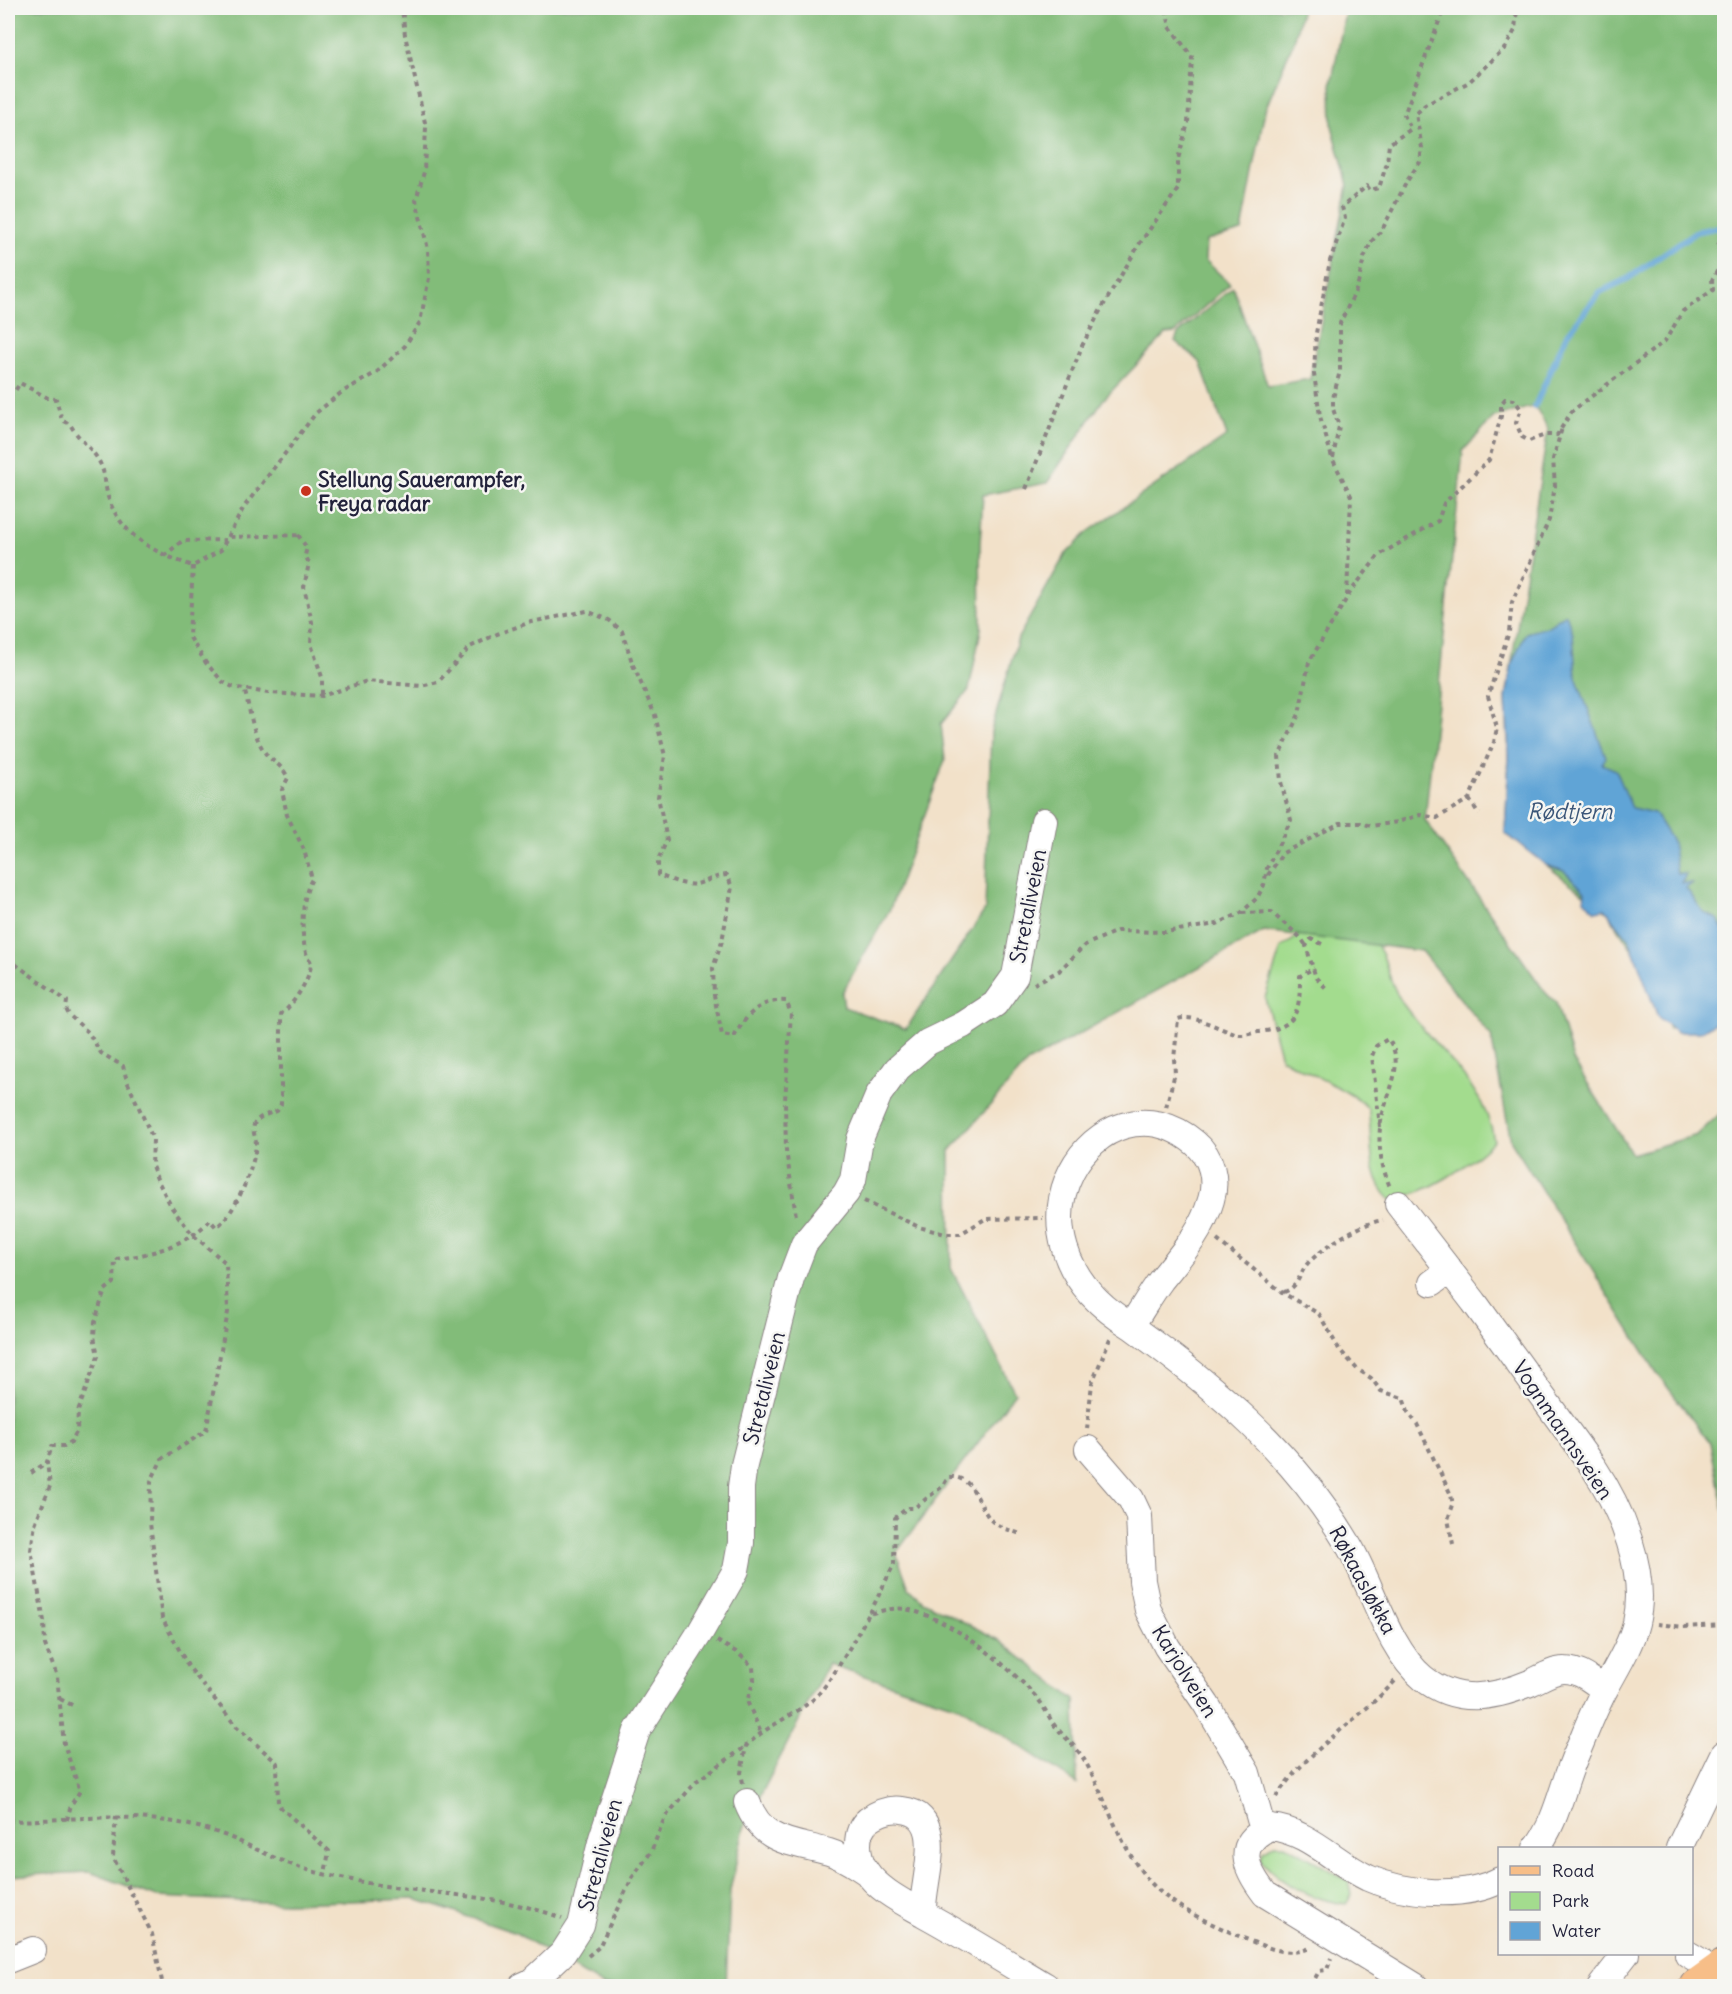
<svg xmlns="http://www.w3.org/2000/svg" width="1732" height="1994" font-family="Delius,sans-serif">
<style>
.green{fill:#a3dc8e;stroke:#627f64;stroke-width:1.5}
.forest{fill:#82bc79;stroke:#526f5a;stroke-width:1.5}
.water{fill:#61a4d6;stroke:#426388;stroke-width:1.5}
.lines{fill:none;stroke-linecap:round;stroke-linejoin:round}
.stream{stroke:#61a4d6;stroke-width:6}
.minor-casing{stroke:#8a8282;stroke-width:28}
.major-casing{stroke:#8a8282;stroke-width:35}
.path{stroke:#8a8282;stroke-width:4;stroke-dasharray:4.5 4.5;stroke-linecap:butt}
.minor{stroke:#fff;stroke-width:26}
.major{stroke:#f7be88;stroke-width:33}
.poi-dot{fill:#c8321e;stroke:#f6f6f2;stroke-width:2}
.labels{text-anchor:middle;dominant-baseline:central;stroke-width:5;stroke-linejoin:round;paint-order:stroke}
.poi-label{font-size:21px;font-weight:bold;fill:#22223b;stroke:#f6f6f2;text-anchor:start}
.street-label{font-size:21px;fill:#22223b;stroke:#f6f6f2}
.water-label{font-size:22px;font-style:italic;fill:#3b5679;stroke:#f6f6f2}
</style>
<rect width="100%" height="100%" fill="#f6f6f2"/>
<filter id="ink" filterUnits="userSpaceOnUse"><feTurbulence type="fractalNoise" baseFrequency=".0167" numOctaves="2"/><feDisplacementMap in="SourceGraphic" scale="12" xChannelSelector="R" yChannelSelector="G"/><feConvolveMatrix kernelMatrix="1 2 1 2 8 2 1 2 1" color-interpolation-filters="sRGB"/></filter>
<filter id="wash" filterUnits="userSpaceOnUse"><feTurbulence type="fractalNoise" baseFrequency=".008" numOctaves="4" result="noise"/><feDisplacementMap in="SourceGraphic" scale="24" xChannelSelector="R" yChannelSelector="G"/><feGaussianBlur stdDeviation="1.35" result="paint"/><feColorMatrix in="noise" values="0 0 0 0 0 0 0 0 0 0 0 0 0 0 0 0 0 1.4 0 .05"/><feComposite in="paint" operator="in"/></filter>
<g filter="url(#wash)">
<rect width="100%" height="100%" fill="#f2e1c9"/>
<path class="green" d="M1316 924 1367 931C1372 939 1381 949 1384 958 1389 975 1393 989 1403 1004 1434 1048 1487 1086 1494 1141 1464 1169 1431 1192 1391 1200 1371 1183 1371 1152 1370 1127 1369 1122 1370 1114 1368 1109 1357 1093 1302 1071 1281 1058L1265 998 1281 948Z
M1274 1844H1285L1349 1881 1352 1895 1346 1904C1314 1900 1282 1886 1261 1860L1264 1851Z"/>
<path class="forest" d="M8 8H1302L1295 38 1265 110 1242 231 1206 241 1205 260 1230 284 1175 333 1166 334 1103 400 1047 483 983 495 980 544 981 629 969 690 941 724 945 760 890 909 842 993 844 1007 906 1029 985 910 991 731 1018 638 1065 555 1089 531 1227 436 1200 362 1175 341 1178 334 1233 287 1268 386 1310 379 1348 185 1332 126 1331 85 1346 8H1724V1020L1679 1019 1669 1029 1634 952 1608 913 1505 833 1509 757 1506 698 1548 429 1535 406 1494 417 1463 451 1425 820 1545 992 1556 1003 1573 1060 1632 1154 1697 1135 1724 1110V1511L1710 1443 1657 1373 1511 1141 1491 1036 1421 951 1264 931 1027 1063 950 1151 951 1268 1015 1393 896 1553 909 1588 923 1601 999 1640 1075 1700 1077 1784 961 1707 828 1664 744 1828 730 1890 726 1986H603L516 1933 415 1899 286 1903 157 1897 90 1872 8 1876Z"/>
<path class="water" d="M1566 614 1573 634 1576 677 1606 757 1602 764 1616 770 1632 808 1654 813 1672 841 1677 874H1686L1682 883H1693L1686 888 1704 913 1718 919 1724 933V1018L1700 1032H1677L1658 1017 1629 939 1605 909 1596 911 1584 900 1585 892 1564 871 1546 865 1505 833 1509 757 1506 698 1512 663 1526 633 1547 627Z"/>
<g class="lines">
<path class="stream" d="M1535 406 1566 336 1600 292 1629 278 1695 232 1724 226"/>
</g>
</g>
<g filter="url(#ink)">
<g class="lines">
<defs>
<path id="minor" d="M1398 1204 1474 1302 1594 1468C1621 1509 1648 1572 1636 1623 1630 1647 1616 1668 1605 1689 1594 1709 1586 1731 1577 1752 1563 1782 1557 1823 1536 1848
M1432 1283 1450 1270
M1131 1326C982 1236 1100 1064 1195 1143 1212 1157 1217 1180 1211 1200 1202 1232 1181 1255 1161 1280 1150 1295 1141 1311 1131 1326 1215 1387 1294 1453 1348 1544 1372 1584 1387 1648 1423 1678 1457 1705 1494 1698 1530 1683 1541 1678 1553 1670 1564 1670 1580 1670 1593 1681 1604 1690
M1088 1449 1131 1499 1139 1516 1142 1581 1148 1610 1167 1647 1206 1704 1247 1773 1263 1830
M747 1802C763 1844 790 1841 829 1852 843 1856 855 1865 866 1872
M1679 1848 1724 1754
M923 1913C921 1883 950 1815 902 1810 889 1808 879 1812 868 1820 854 1832 856 1857 866 1871 878 1890 905 1903 924 1914 966 1937 1006 1962 1046 1986
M1688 1954 1700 1961 1711 1975
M8 1960 33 1950
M522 1986 533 1981 563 1953 581 1925 602 1838 637 1731 701 1631 736 1570 741 1543V1487L744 1465 791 1278 804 1244 846 1193 853 1180 860 1139 879 1094 897 1069 928 1042 963 1025 995 1004 1015 976 1044 821
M1415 1986 1265 1894C1245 1868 1234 1844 1270 1827 1309 1831 1334 1862 1368 1878 1405 1894 1464 1899 1500 1880
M1601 1986 1626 1954"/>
<path id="major" d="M1696 1986 1724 1966"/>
</defs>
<use href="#minor" class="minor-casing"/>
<use href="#major" class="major-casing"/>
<path class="path" d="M1718 242 1724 250
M8 394 15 391 20 383 48 398 56 399 62 420 70 424C78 440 96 450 102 468 106 478 105 489 109 500 123 537 157 554 193 566L221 550 244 507 316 413 342 392 377 372 405 346 420 322 429 278 428 249 416 200 424 172 426 127 405 35 402 8
M1333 458 1339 426 1333 409V398L1340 371V323L1357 288 1364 258 1371 242 1382 230 1407 181 1420 162 1422 148 1416 114 1425 105 1469 82 1506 47 1515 30 1517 8
M1026 489 1082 346 1099 313 1140 243 1178 189V159L1188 123 1192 57 1170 27 1166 8
M298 535 307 548 305 555 309 563 304 587 312 622 311 644 322 677V696
M230 537 302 535
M164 556 182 541 228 540
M193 566 189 636 206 663 223 682 233 687 268 693 322 696 367 681 421 686 438 682 470 647 497 634 531 622 587 611 609 620 622 631 633 665 655 715 665 756 658 797 667 840 658 860V875C670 879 687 888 700 883 710 880 716 876 727 875L732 887 722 941 713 968 714 995 722 1035 734 1037C746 1015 760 999 786 1001L791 1013 785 1100 786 1150 796 1216 799 1217
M1347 596 1351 496 1332 458 1320 416 1314 374 1316 333 1330 261 1345 218 1342 207 1367 186 1370 190 1379 188 1387 163 1389 144 1411 129 1404 115 1444 8
M1469 799 1479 814
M1268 875 1283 853 1340 823H1361L1371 826 1398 822 1420 815 1437 818 1469 799 1494 742 1497 728 1488 696 1509 632 1512 602 1549 520 1555 486 1553 459 1562 428
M1242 913 1272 912C1282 924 1299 932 1306 946
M1322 944 1311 939 1306 946 1316 978 1327 989
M8 959 67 1001 66 1009 69 1015 88 1032 101 1053 123 1066 127 1081 153 1139 152 1166 157 1179 172 1208 193 1235 226 1263 228 1312 206 1431 162 1459 151 1481 150 1523 162 1618 188 1666 236 1726 277 1763 278 1805 329 1851 325 1874
M1034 984 1059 971 1085 945 1117 931 1165 932 1217 924 1241 913 1257 898 1264 885 1267 868 1291 820 1281 782 1279 756 1299 714 1309 662 1351 591 1379 555 1438 521 1444 503 1489 460 1501 416V404L1505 399 1514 400 1521 409 1516 423 1522 437 1529 441 1545 435H1557L1572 411 1665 341 1683 311 1713 290 1712 280 1724 259
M1166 1107 1175 1073 1174 1059 1178 1019C1195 1014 1219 1029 1235 1034 1244 1037 1250 1033 1258 1032 1297 1028 1300 1013 1300 976L1314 968
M1380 1127 1372 1056 1376 1046 1388 1039C1408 1066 1383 1098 1380 1128 1378 1148 1382 1168 1390 1187
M864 1201 919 1227 945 1234H960L985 1219 1043 1218
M1217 1240 1283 1293 1319 1314 1339 1349 1357 1369 1371 1378 1381 1391 1403 1398 1408 1412 1417 1424 1451 1495 1453 1505 1448 1519 1453 1544
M1284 1292C1300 1287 1299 1271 1310 1261 1328 1244 1359 1224 1383 1220
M1087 1429 1092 1383 1111 1336
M31 1473 47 1462
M870 1613 894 1564 895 1518 907 1508H914L943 1486 948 1477C974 1475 977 1503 990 1519 997 1527 1010 1530 1020 1534
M1657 1624 1683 1627 1724 1625
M717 1641 738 1653 753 1667 754 1680 747 1701 761 1733
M60 1699 76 1707
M743 1783 741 1773 746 1746C765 1727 789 1718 810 1702 830 1687 855 1637 869 1614 880 1611 894 1607 905 1609 950 1617 1013 1668 1041 1703 1046 1711 1050 1719 1055 1726 1065 1738 1077 1747 1085 1761 1107 1800 1122 1855 1155 1887 1178 1910 1212 1924 1241 1937 1263 1946 1288 1958 1310 1948
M1276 1797C1306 1751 1359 1720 1397 1679
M116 1816 113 1857 152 1934 163 1986
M67 1820 71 1805 80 1791 64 1744 57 1676 45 1645 44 1621 31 1550 35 1524 50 1486 47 1462 52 1446H64L71 1442 77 1431 78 1411 98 1356 94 1336 95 1321 105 1290 114 1283 115 1259C147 1256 188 1245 210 1220L216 1227C234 1217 255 1166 256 1144 256 1138 252 1131 254 1125 257 1116 269 1114 277 1111L281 1104V1014C292 1007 311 977 311 964 310 957 309 962 307 956 300 935 301 897 312 879L304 850 287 815 282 790 288 778C280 761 271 763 264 751 252 733 250 709 244 688
M8 1821C78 1820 137 1810 206 1829 235 1837 263 1854 290 1864 311 1872 335 1877 357 1881 425 1895 496 1893 562 1918
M588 1956 599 1947 632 1878 651 1852 665 1817 698 1780 745 1747
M1311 1986 1319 1971 1327 1970 1331 1958"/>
<use href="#minor" class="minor"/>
<use href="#major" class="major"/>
</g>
</g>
<circle class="poi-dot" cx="306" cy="491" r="6"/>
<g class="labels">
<g class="poi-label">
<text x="318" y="479">Stellung Sauerampfer,<tspan x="318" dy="24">Freya radar</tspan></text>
</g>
<g class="street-label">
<text transform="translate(1028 906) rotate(-79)">Stretaliveien</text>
<text transform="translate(764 1388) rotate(-76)">Stretaliveien</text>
<text transform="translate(1563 1430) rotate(56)">Vognmannsveien</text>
<text transform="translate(1363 1580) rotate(62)">Røkaasløkka</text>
<text transform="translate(1185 1671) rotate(58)">Karjolveien</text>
<text transform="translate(600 1855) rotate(-75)">Stretaliveien</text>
</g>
<g class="water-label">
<text x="1570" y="811">Rødtjern</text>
</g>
</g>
<rect width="1732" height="1994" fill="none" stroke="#f6f6f2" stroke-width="30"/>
<rect x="1498" y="1847" width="195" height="108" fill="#f6f6f2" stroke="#a1a1a9" stroke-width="1.5"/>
<rect x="1510" y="1866" width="30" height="9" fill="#f7be88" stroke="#a1a1a9" stroke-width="1.5"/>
<text x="1552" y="1877" font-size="18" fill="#22223b">Road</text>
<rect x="1510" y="1892" width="30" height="18" fill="#a3dc8e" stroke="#a1a1a9" stroke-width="1.5"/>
<text x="1552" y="1907" font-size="18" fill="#22223b">Park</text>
<rect x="1510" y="1922" width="30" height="18" fill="#61a4d6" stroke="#a1a1a9" stroke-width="1.5"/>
<text x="1552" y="1937" font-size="18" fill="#22223b">Water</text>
</svg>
